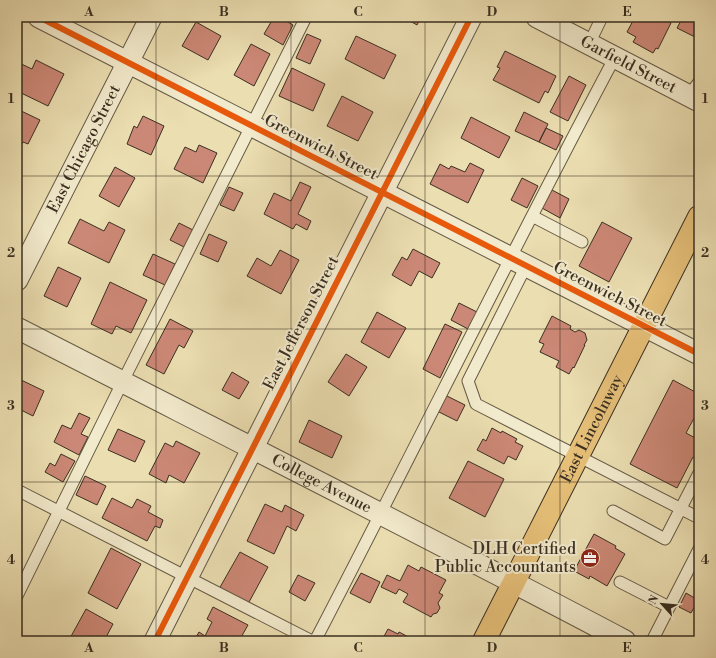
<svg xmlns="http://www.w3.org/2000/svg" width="716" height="658" font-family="'Libre Bodoni',serif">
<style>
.building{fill:#cc8876;stroke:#3a2f21}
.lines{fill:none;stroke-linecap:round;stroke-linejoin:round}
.service-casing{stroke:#665b45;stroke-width:13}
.minor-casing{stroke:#665b45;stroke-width:23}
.primary-casing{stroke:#3a2f21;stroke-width:24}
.service{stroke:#f2eacc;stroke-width:11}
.minor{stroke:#f2eacc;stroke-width:21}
.primary{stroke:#e6bf78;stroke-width:22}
.cycleway-casing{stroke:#f2eacc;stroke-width:8}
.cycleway{stroke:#e8590c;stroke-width:6}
.grid{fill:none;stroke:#3a2f21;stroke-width:1;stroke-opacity:0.55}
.labels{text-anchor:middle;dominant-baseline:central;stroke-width:4;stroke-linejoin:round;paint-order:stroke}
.street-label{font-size:16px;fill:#3a2f21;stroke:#f2eacc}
.poi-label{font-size:16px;fill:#3a2f21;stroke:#f2eacc;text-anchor:end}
.neatline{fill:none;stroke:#3a2f21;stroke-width:1.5}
.grid-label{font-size:13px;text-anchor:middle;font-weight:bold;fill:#3a2f21}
</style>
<rect width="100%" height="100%" fill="#ebdeb1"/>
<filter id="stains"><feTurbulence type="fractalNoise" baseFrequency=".005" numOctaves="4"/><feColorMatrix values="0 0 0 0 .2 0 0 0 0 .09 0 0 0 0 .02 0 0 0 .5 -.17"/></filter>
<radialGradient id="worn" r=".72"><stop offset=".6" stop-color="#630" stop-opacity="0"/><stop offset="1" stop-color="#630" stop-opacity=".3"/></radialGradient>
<path class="building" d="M274 17H279L293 25 283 45 264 34Z
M391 17H421L417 25 403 17 401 22Z
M635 17H660L671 23 658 49 656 48 653 53 633 42 636 37 627 32Z
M683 17H699V39L677 28Z
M196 22 221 36 208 60 182 46Z
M307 34 321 40 310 64 296 58Z
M356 36 396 55 384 79 345 59Z
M251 44 270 54 254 86 234 75Z
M505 51 556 76 548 93 545 91 539 103 493 80 500 68 497 67Z
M36 60 64 74 48 106 17 91V62L32 69Z
M292 68 325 84 313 111 279 96Z
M569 76 586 85 568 121 550 112Z
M342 96 373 112 358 141 327 126Z
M17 109 40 120 28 144 23 142 17 153Z
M524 112 548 124 539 142 515 131Z
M143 116 164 126 151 155 127 144 134 126 137 128Z
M471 117 510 137 499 158 461 138Z
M546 128 563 136 556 150 539 142Z
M199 145 217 153 203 183 174 169 185 147 196 152Z
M470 163 484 170 468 203 430 184 440 164 449 169 451 166 465 172Z
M115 167 135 178 119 207 99 196Z
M522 178 538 186 527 208 511 200Z
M300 182 311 187 298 214 311 221 307 230 296 224 293 229 264 214 274 193 291 201Z
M229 187 243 193 234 211 220 205Z
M552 190 569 199 560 218 542 208Z
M80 219 104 231 109 222 125 230 109 263 68 243Z
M602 222 632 238 609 282 579 266Z
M179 223 195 231 186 248 170 240Z
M209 234 227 242 218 262 200 254Z
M413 249 440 263 432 278 419 271 411 286 392 275 402 257 407 260Z
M280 250 299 260 281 294 247 276 257 258 271 266Z
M153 254 175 264 165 285 143 275Z
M58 267 81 278 67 307 44 296Z
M110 282 147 300 131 333 116 326 112 334 91 324Z
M459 303 477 312 468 329 451 320Z
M377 312 406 328 389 358 361 342Z
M552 316 571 326 570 329 575 332 579 330 585 333 587 340 584 345H585L574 368 573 367 569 374 556 367 559 361 540 352 544 344 539 342Z
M170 319 193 331 184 348 179 345 164 374 146 365Z
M445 324 462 332 440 378 423 369Z
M346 354 367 367 349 396 328 382Z
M232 372 249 382 239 399 222 390Z
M17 378 44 391 33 416 17 408Z
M673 380 699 394V409L686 433 699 440V460L693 457 677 488 630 464Z
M445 395 465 405 457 421 437 411Z
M79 413 90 418 81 434 88 437 79 455 54 442 62 425 71 429Z
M309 420 342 436 332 458 299 442Z
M492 428 501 433 502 431 517 439 515 442 523 446 516 460 508 456 504 464 477 450 483 439 486 441Z
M118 429 145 441 135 462 108 450Z
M176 441 200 453 184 483 169 475 166 483 149 474 165 443 173 447Z
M61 454 75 461 63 482 45 472 50 463 55 466Z
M468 461 504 479 485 517 449 498Z
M85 476 106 486 97 505 76 495Z
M112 498 132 508 137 499 151 506 148 512 163 520 160 528 155 526 147 541 102 518Z
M265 504 282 512 285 505 304 515 296 531 287 526 274 554 247 541Z
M594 534 616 546 615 548 625 554 607 586 590 576 589 579 574 571Z
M111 548 141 564 117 609 88 593Z
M240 552 268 567 248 604 219 589Z
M408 565 419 571 421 567 446 580 439 593 443 595 438 603 440 608 437 613 433 614 431 617 403 602 408 594 399 589 396 594 381 587 387 575 400 581Z
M361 573 380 582 370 603 350 593Z
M298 575 315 583 305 601 289 592Z
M686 593 698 600 691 613 679 607Z
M213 607 248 625 239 641H194L199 632 205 636 212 622 207 619Z
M86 609 113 624 104 641H72L69 640Z
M388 629 398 634 399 632 416 641H372L375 636 382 640Z"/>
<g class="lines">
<defs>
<path id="service" d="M589 44 602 17
M689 95 699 82
M532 216 582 242
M526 266 468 381 476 404 699 518
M17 490 312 641
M613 511 665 539 699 473
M620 582 669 607
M17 596 122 383 306 17
M315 641C416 447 512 250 615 57
M652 641 699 549"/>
<g id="minor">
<path d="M39 17 699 354"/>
<path id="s1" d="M537 17 699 101"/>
<path id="s2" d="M17 280 151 17"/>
<path id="s3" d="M17 328C220 432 423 534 625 641"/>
<path d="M155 641 471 17"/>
</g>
<g id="primary">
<path id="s4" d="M484 641 699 217"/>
</g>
</defs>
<use href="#service" class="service-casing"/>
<use href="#minor" class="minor-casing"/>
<use href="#primary" class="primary-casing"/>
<use href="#service" class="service"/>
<use href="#minor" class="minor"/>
<use href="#primary" class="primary"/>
<defs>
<path id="cycleway" d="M39 17 699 354
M155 641 471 17"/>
</defs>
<use href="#cycleway" class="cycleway-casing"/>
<use href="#cycleway" class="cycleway"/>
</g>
<path class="grid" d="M156 17V641M291 17V641M425 17V641M560 17V641M17 176H699M17 329H699M17 482H699"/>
<defs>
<symbol id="office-disc" viewBox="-11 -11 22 22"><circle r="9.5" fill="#8f2418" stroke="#f2eacc"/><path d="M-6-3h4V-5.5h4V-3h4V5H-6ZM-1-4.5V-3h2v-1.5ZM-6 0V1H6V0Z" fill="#fff"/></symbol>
</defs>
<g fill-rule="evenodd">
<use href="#office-disc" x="579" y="547" width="22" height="22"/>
</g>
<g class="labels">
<g class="street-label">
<text stroke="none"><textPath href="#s1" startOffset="103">Garfield Street</textPath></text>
<text transform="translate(321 147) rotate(27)">Greenwich Street</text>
<text stroke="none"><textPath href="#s2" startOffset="147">East Chicago Street</textPath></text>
<text transform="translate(610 294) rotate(27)">Greenwich Street</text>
<text transform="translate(301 323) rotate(-63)">East Jefferson Street</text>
<text stroke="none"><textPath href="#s4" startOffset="238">East Lincolnway</textPath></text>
<text stroke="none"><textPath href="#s3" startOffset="342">College Avenue</textPath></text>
</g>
<g class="poi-label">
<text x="576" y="549">DLH Certified<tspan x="576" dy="18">Public Accountants</tspan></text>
</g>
</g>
<rect width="716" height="658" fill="none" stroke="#ebdeb1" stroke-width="44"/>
<g transform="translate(662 604) rotate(297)" stroke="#f2eacc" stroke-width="3" paint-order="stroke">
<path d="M0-3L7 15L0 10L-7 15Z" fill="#3a2f21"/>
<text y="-6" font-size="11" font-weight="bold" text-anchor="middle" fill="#3a2f21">N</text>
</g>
<rect x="22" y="22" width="672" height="614" class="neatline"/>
<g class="grid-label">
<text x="89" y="16">A</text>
<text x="224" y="16">B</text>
<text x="358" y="16">C</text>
<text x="492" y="16">D</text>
<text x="627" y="16">E</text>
<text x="11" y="103">1</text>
<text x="705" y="103">1</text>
<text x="11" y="257">2</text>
<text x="705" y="257">2</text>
<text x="11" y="410">3</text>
<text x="705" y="410">3</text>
<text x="11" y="564">4</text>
<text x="705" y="564">4</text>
<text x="89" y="652">A</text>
<text x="224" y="652">B</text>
<text x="358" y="652">C</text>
<text x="492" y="652">D</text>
<text x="627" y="652">E</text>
</g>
<rect width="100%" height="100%" filter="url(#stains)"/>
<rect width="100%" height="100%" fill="url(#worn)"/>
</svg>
